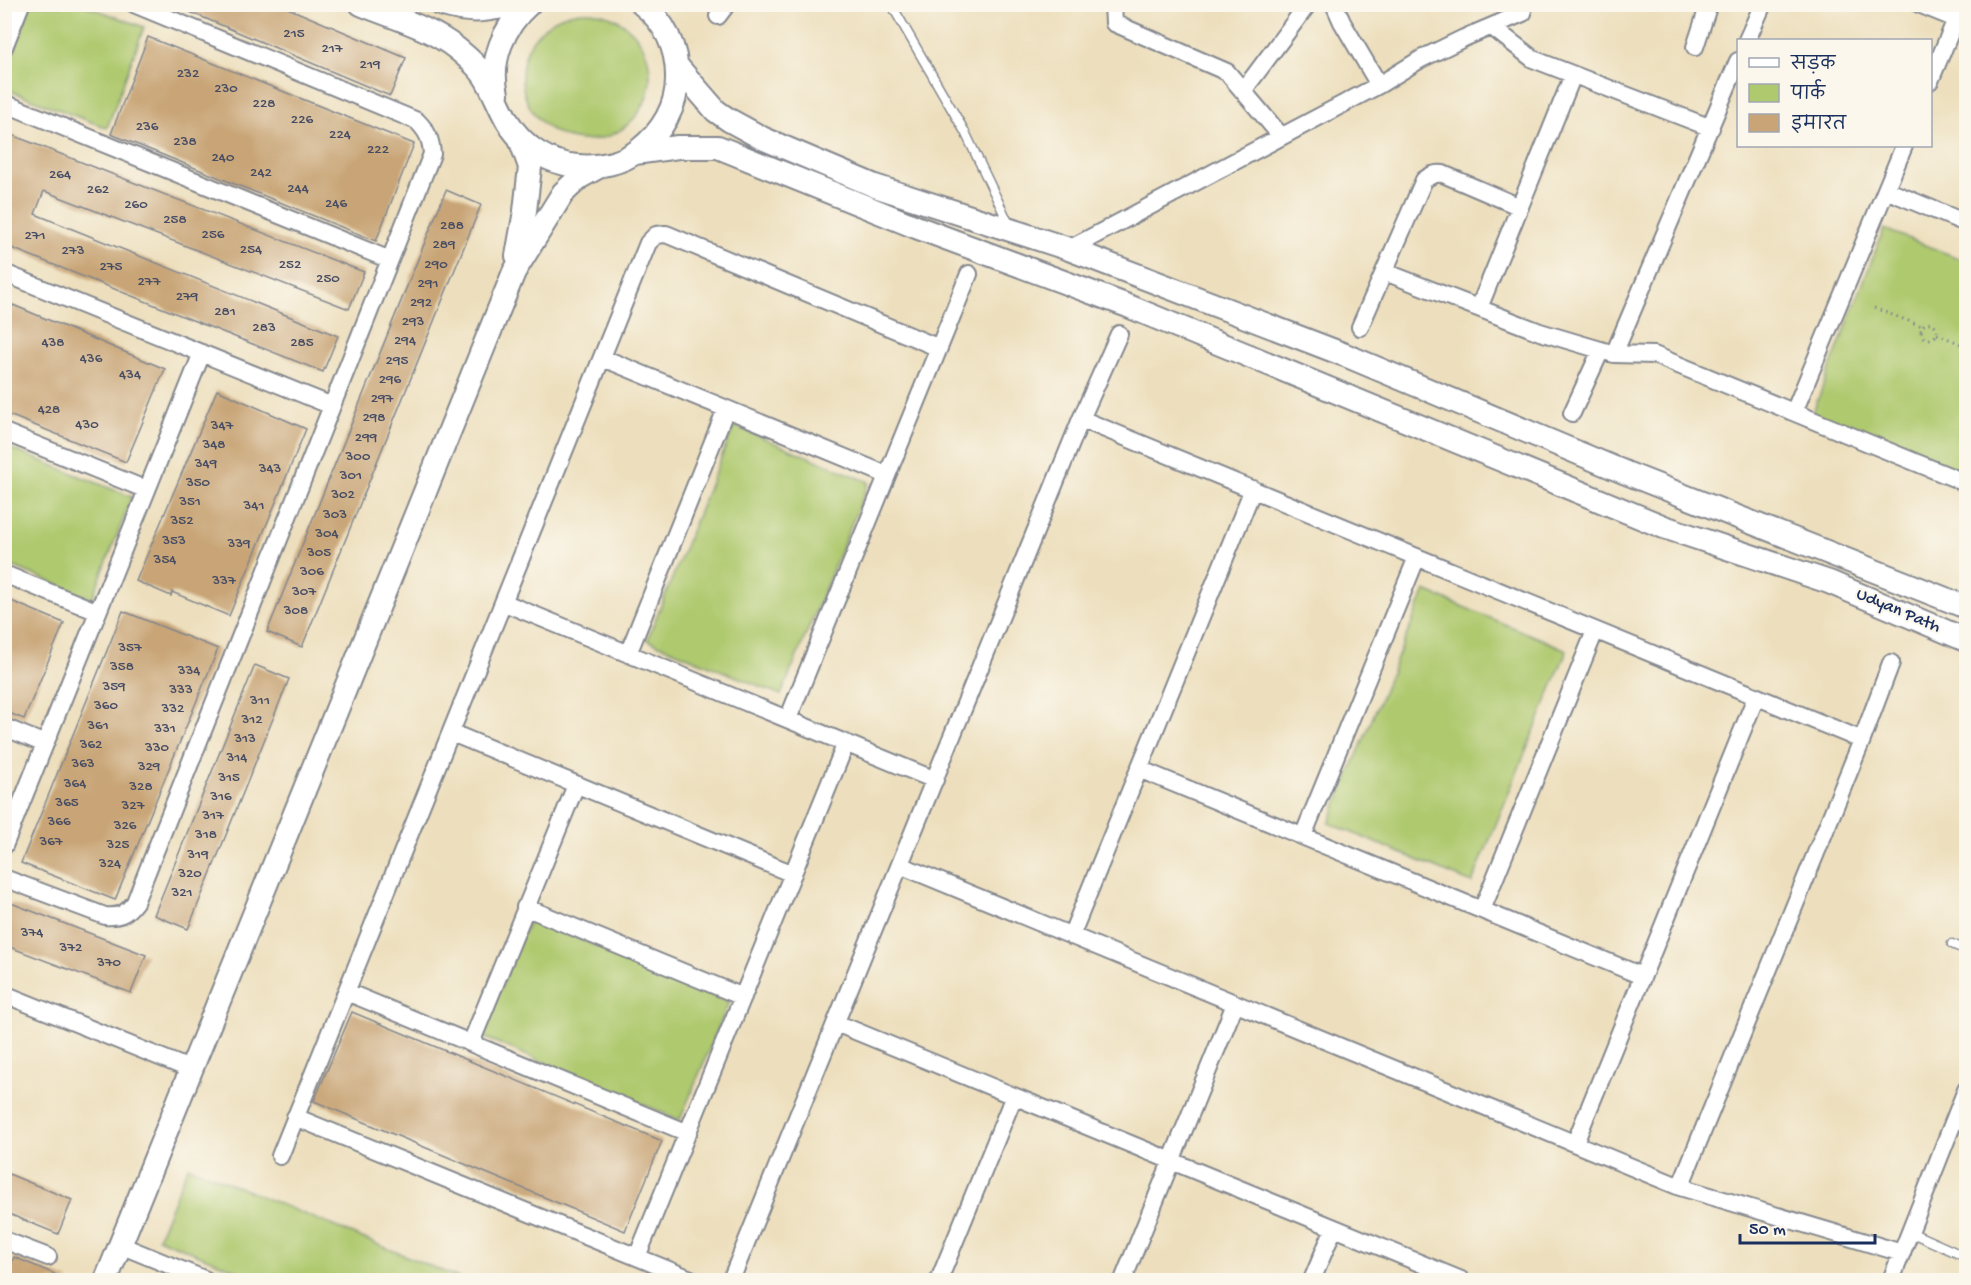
<svg xmlns="http://www.w3.org/2000/svg" width="1971" height="1285" font-family="'Gochi Hand','Playpen Sans Deva',sans-serif">
<style>
.green{fill:#afc96e;stroke:#657c66;stroke-width:1.5}
.building{fill:#c8a476}
.lines{fill:none;stroke-linecap:round;stroke-linejoin:round}
.lane-casing{stroke:#84878e;stroke-width:11}
.street-casing{stroke:#84878e;stroke-width:20}
.secondary-casing{stroke:#84878e;stroke-width:26}
.path{stroke:#84878e;stroke-width:3;stroke-dasharray:1.5 4.5;stroke-linecap:butt}
.lane{stroke:#fff;stroke-width:8}
.street{stroke:#fff;stroke-width:16}
.secondary{stroke:#fff;stroke-width:22}
.labels{text-anchor:middle;dominant-baseline:central;stroke-width:4.5;stroke-linejoin:round;paint-order:stroke}
.number-label{font-size:15px;fill:#464c64}
.street-label{font-size:18px;fill:#1b2f5e;stroke:#fbf7ec}
</style>
<rect width="100%" height="100%" fill="#fbf7ec"/>
<filter id="ink" filterUnits="userSpaceOnUse"><feTurbulence type="fractalNoise" baseFrequency=".0167" numOctaves="2"/><feDisplacementMap in="SourceGraphic" scale="12" xChannelSelector="R" yChannelSelector="G"/><feConvolveMatrix kernelMatrix="1 2 1 2 8 2 1 2 1" color-interpolation-filters="sRGB"/></filter>
<filter id="wash" filterUnits="userSpaceOnUse"><feTurbulence type="fractalNoise" baseFrequency=".008" numOctaves="4" result="noise"/><feDisplacementMap in="SourceGraphic" scale="24" xChannelSelector="R" yChannelSelector="G"/><feGaussianBlur stdDeviation="1.35" result="paint"/><feColorMatrix in="noise" values="0 0 0 0 0 0 0 0 0 0 0 0 0 0 0 0 0 1.4 0 .05"/><feComposite in="paint" operator="in"/></filter>
<g filter="url(#wash)">
<rect width="100%" height="100%" fill="#eddfbd"/>
<path class="green" d="M31 5H84L144 27 107 128 5 89V76Z
M522 76a64 64 0 1 1 128 0a64 64 0 1 1-128 0Z
M1884 229 1966 261V465L1962 476 1811 417Z
M734 426 869 482 781 695 647 640Z
M4 446 132 497 92 599 5 563Z
M1425 591 1567 650 1472 883 1329 823Z
M530 918 729 1002 680 1120 481 1036Z
M188 1166 464 1280H260L158 1238Z"/>
<g id="blocks">
<path class="building" d="M171 4H278L406 58 390 96Z
M148 37 414 144 376 241 111 134Z
M4 132 364 272 349 309 44 191 35 214 338 336 323 372 4 245Z
M446 190 481 205 302 647 267 632Z
M13 305 165 369 126 462 4 413V326Z
M217 390 306 429 229 616 172 592 171 596 136 581Z
M4 598 64 623 24 719 4 711Z
M123 611 218 649 115 900 21 863Z
M255 665 289 679 188 929 154 915Z
M11 903 146 955 131 993 4 945V920Z
M352 1012 662 1141 625 1231 314 1101Z
M4 1172 72 1200 58 1234 4 1212Z
M14 1257 69 1280V1281H5Z"/>
</g>
</g>
<g filter="url(#ink)">
<use href="#blocks" fill-opacity="0" stroke="#84878e" stroke-width="1.5"/>
<g class="lines">
<defs>
<path id="lane" d="M891 4 965 132 1010 226
M1952 944 1966 950
M1910 1232 1966 1257"/>
<path id="street" d="M1113 4 1114 23 1227 72 1281 136
M1334 4 1342 22 1379 85
M1919 4 1966 23
M718 16 727 4
M1492 27 1533 59 1711 128
M1747 40 1763 4
M4 47 21 4
M1695 47 1709 4
M1930 81 1956 19
M1243 91 1308 4
M4 103 390 260
M1886 190 1966 223
M1069 249 1379 85 1421 59 1464 38 1523 13
M1385 272 1540 332 1614 354 1738 61
M4 273 332 406
M1479 308 1573 75
M1360 327 1424 180C1431 175 1435 173 1443 174L1520 207
M1614 354 1654 355 1966 483
M603 358 887 475
M1794 412 1904 146
M1572 413 1601 350
M1081 419 1862 740
M4 432 147 490
M4 574 98 612
M505 603 935 780
M628 654 726 409
M788 719 969 274
M4 727 45 744
M452 733 793 874
M1139 769 1642 976
M1303 836 1417 557
M4 846 202 353
M900 865 1680 1187 1902 1253
M4 878 105 916C120 917 126 914 135 902L432 154C431 139 427 131 417 121L134 4
M525 907 743 997
M1482 910 1595 631
M1071 936 1253 489
M347 992 688 1133
M4 994 192 1070
M836 1023 1461 1280
M471 1043 576 785
M295 1117 693 1280
M1575 1143 1756 697
M280 1156 648 243 656 235 666 234 939 348
M1680 1187 1862 740 1891 663
M4 1240 48 1257
M120 1245 206 1280
M637 1257 846 743
M731 1280 1081 419 1119 334
M939 1280 1014 1096
M1123 1280 1235 1004
M1312 1280 1334 1228
M1891 1280 1966 1090"/>
<path id="secondary" d="M361 4C392 17 429 27 456 48 466 56 478 66 485 77 494 91 499 107 508 122 523 147 549 164 578 166 599 168 622 163 639 150 662 132 678 106 677 76 677 48 665 22 642 4
M440 4C471 14 486 11 517 4
M677 66 716 111 729 120 762 138 875 186 1069 249 1345 355 1626 473 1966 607
M497 94C489 60 504 26 529 4
M635 153 678 147H718L916 227 1128 306 1664 527 1829 582 1966 640
M517 256 525 211 530 167 520 139
M106 1280 514 272 563 193 580 177 600 166"/>
</defs>
<use href="#lane" class="lane-casing"/>
<use href="#street" class="street-casing"/>
<use href="#secondary" class="secondary-casing"/>
<path class="path" d="M1874 308 1922 326
M1921 331a8 8 0 1 1 16 0a8 8 0 1 1-16 0Z
M1937 334 1966 346"/>
<use href="#lane" class="lane"/>
<use href="#street" class="street"/>
<use href="#secondary" class="secondary"/>
</g>
</g>
<g class="labels">
<g class="number-label">
<text x="294" y="34">215</text>
<text x="332" y="49">217</text>
<text x="370" y="65">219</text>
<text x="188" y="74">232</text>
<text x="226" y="89">230</text>
<text x="264" y="104">228</text>
<text x="302" y="120">226</text>
<text x="147" y="127">236</text>
<text x="340" y="135">224</text>
<text x="185" y="142">238</text>
<text x="378" y="150">222</text>
<text x="223" y="158">240</text>
<text x="261" y="173">242</text>
<text x="60" y="175">264</text>
<text x="298" y="189">244</text>
<text x="98" y="190">262</text>
<text x="336" y="204">246</text>
<text x="136" y="205">260</text>
<text x="175" y="220">258</text>
<text x="452" y="226">288</text>
<text x="213" y="235">256</text>
<text x="35" y="236">271</text>
<text x="444" y="245">289</text>
<text x="251" y="250">254</text>
<text x="73" y="251">273</text>
<text x="290" y="265">252</text>
<text x="436" y="265">290</text>
<text x="111" y="267">275</text>
<text x="328" y="279">250</text>
<text x="149" y="282">277</text>
<text x="428" y="284">291</text>
<text x="187" y="297">279</text>
<text x="421" y="303">292</text>
<text x="225" y="312">281</text>
<text x="413" y="322">293</text>
<text x="264" y="328">283</text>
<text x="405" y="341">294</text>
<text x="53" y="343">438</text>
<text x="302" y="343">285</text>
<text x="91" y="359">436</text>
<text x="397" y="361">295</text>
<text x="130" y="375">434</text>
<text x="390" y="380">296</text>
<text x="382" y="399">297</text>
<text x="49" y="410">428</text>
<text x="374" y="418">298</text>
<text x="87" y="425">430</text>
<text x="222" y="426">347</text>
<text x="366" y="438">299</text>
<text x="214" y="445">348</text>
<text x="358" y="457">300</text>
<text x="206" y="464">349</text>
<text x="270" y="469">343</text>
<text x="351" y="476">301</text>
<text x="198" y="483">350</text>
<text x="343" y="495">302</text>
<text x="190" y="502">351</text>
<text x="254" y="506">341</text>
<text x="335" y="515">303</text>
<text x="182" y="521">352</text>
<text x="327" y="534">304</text>
<text x="174" y="541">353</text>
<text x="239" y="544">339</text>
<text x="319" y="553">305</text>
<text x="165" y="560">354</text>
<text x="312" y="572">306</text>
<text x="224" y="581">337</text>
<text x="304" y="592">307</text>
<text x="296" y="611">308</text>
<text x="130" y="648">357</text>
<text x="122" y="667">358</text>
<text x="189" y="671">334</text>
<text x="114" y="687">359</text>
<text x="181" y="690">333</text>
<text x="260" y="701">311</text>
<text x="106" y="706">360</text>
<text x="173" y="709">332</text>
<text x="252" y="720">312</text>
<text x="98" y="726">361</text>
<text x="165" y="729">331</text>
<text x="245" y="739">313</text>
<text x="91" y="745">362</text>
<text x="157" y="748">330</text>
<text x="237" y="758">314</text>
<text x="83" y="764">363</text>
<text x="149" y="767">329</text>
<text x="229" y="778">315</text>
<text x="75" y="784">364</text>
<text x="141" y="787">328</text>
<text x="221" y="797">316</text>
<text x="67" y="803">365</text>
<text x="133" y="806">327</text>
<text x="213" y="816">317</text>
<text x="59" y="822">366</text>
<text x="125" y="826">326</text>
<text x="206" y="835">318</text>
<text x="51" y="842">367</text>
<text x="118" y="845">325</text>
<text x="198" y="855">319</text>
<text x="110" y="864">324</text>
<text x="190" y="874">320</text>
<text x="182" y="893">321</text>
<text x="32" y="933">374</text>
<text x="71" y="948">372</text>
<text x="109" y="963">370</text>
</g>
<g class="street-label">
<text transform="translate(1898 611) rotate(23)">Udyan Path</text>
</g>
</g>
<rect width="1971" height="1285" fill="none" stroke="#fbf7ec" stroke-width="24"/>
<rect x="1737" y="39" width="195" height="108" fill="#fbf7ec" stroke="#a1a7b3" stroke-width="1.5"/>
<rect x="1749" y="58" width="30" height="9" fill="#ffffff" stroke="#a1a7b3" stroke-width="1.5"/>
<text x="1791" y="69" font-size="18" fill="#1b2f5e">सड़क</text>
<rect x="1749" y="84" width="30" height="18" fill="#afc96e" stroke="#a1a7b3" stroke-width="1.5"/>
<text x="1791" y="99" font-size="18" fill="#1b2f5e">पार्क</text>
<rect x="1749" y="114" width="30" height="18" fill="#c8a476" stroke="#a1a7b3" stroke-width="1.5"/>
<text x="1791" y="129" font-size="18" fill="#1b2f5e">इमारत</text>
<path d="M1740 1234v9h135v-9" fill="none" stroke="#1b2f5e" stroke-width="3"/>
<text x="1749" y="1234" font-size="18" fill="#1b2f5e" stroke="#fbf7ec" stroke-width="4.5" paint-order="stroke">50 m</text>
</svg>
